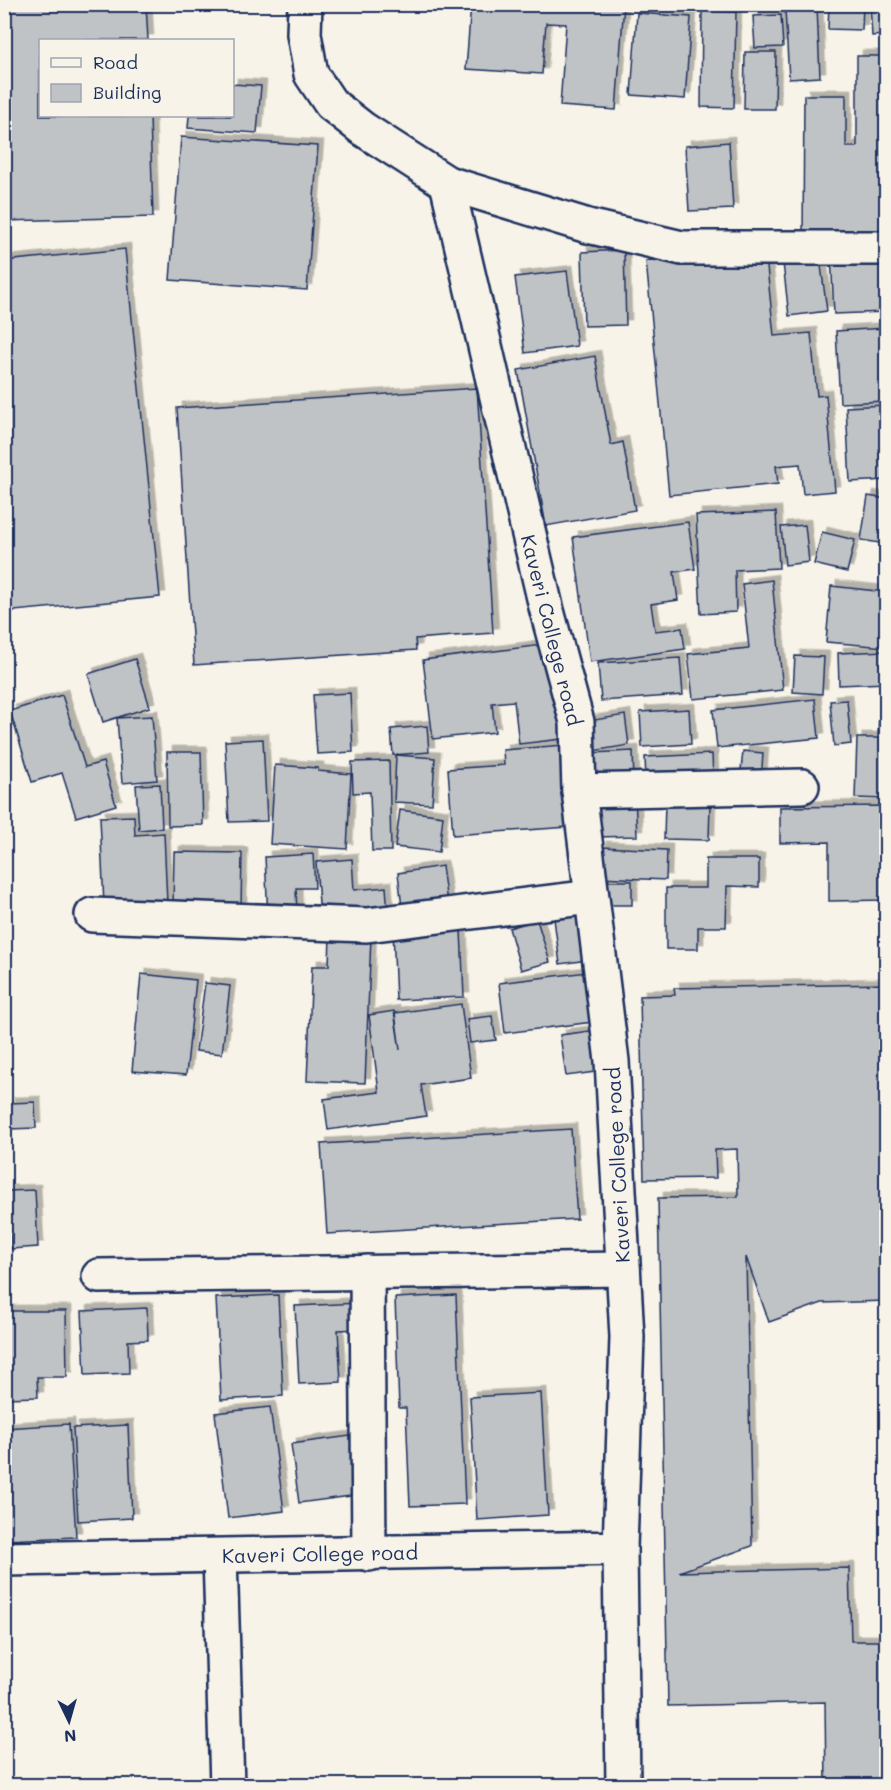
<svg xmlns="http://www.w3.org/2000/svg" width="891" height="1790" font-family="Mali,sans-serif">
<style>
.building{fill:#c0c3c5;stroke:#1b2f5e;stroke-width:1.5;filter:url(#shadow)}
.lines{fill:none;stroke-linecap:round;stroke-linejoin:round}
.minor-casing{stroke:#1b2f5e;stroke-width:38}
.minor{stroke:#f7f3e8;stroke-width:33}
.labels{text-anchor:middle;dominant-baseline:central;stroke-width:6;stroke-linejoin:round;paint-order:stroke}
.street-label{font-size:20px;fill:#1b2f5e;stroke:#f7f3e8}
</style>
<defs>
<filter id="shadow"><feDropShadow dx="5.5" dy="-5.5" stdDeviation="0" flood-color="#0004"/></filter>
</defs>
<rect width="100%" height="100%" fill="#f7f3e8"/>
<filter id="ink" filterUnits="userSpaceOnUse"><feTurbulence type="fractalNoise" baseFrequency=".0167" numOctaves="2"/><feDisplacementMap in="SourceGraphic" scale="12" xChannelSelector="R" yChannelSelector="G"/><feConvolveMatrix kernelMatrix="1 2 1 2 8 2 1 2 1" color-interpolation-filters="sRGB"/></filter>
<g filter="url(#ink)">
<path class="building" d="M4 4H146L148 40H40V116H150L153 217 4 221Z
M471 4H624L616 110 560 106 566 24 546 23 542 74 466 69Z
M764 4H809L764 7Z
M829 4H863L862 30 828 29Z
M870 4H886V35L872 36Z
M817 7 820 77 789 79 785 10Z
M702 11 736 12 734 108 701 107Z
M637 13 691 17 685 99 631 95Z
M781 15 783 47 755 48 753 16Z
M745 52H776L775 109H744Z
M857 56H886V240L803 239 804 95H846V147H857Z
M232 84 261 86 257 133 188 128 189 116H232Z
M181 137 318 146 307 290 170 280Z
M729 142 733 209 689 211 685 146Z
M125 249 160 597 4 612V261Z
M624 250 626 325 584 326 582 252Z
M886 252V312L834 314 831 255Z
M694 256 766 257 774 336 811 333 817 396 826 395 835 491 803 494 800 464 776 466 778 484 669 495 646 261Z
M820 258 827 311 789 316 783 263Z
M567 271 577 346 525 353 515 277Z
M886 328V401L840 403 836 331Z
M595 356 611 445 623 442 635 510 546 526 518 370Z
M477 388 493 633 415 639 416 650 194 665 177 408Z
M886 405V480L850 482 846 407Z
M868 496 886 499V544L861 540Z
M776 512 779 568 735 570 736 612 701 614 696 515Z
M688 522 695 569 674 572 678 600 651 604 655 631 682 628 685 649 590 662 573 537Z
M805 525 809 562 785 565 781 527Z
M822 532 855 540 847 572 814 564Z
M772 580 783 690 693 699 688 654 749 648 742 584Z
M831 586 886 592V647L826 642Z
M550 644 562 739 519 744 514 701 492 703 495 732 433 739 423 660Z
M886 651V683L839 685 838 653Z
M795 656 824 657 822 694 793 692Z
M680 658 683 695 601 701 598 663Z
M135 659 150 707 103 722 88 674Z
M880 688H886V799L855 798 857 738H878Z
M350 693 353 752 317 754 313 695Z
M62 695 85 767 103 762 116 805 76 817 62 773 32 782 10 711Z
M815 699 819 738 717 748 713 710Z
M847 700 851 744 834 746 830 701Z
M689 709 691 744 642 747 640 712Z
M625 715 629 745 593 751 588 721Z
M152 716 157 780 122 783 117 718Z
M427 726 429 752 393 755 391 729Z
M263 739 267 821 229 822 225 741Z
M564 745 569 827 453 835 448 769 504 765 503 750Z
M633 751 634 782 592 784 591 753Z
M743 751 763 753 761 782 740 780Z
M167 752H201L203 825 168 826Z
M712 754 713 778 646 781 645 757Z
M396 755 435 758 432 804 394 802Z
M389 761 391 851H372L370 792 353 793 352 762Z
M275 765 318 768V771L351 774 347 849 270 844Z
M160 784 162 828 139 830 136 785Z
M635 797 637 836 596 837 594 799Z
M665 802 710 804 709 840 664 839Z
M886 806V900L829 901V842L780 843V807Z
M400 810 443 816 439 852 395 847Z
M134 816 135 835 164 833 167 903 104 906 100 817Z
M601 847 667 850 666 880 599 877Z
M174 852 242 853 241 907 173 906Z
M313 854 315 888H296L297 915 268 917 265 857Z
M352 859 354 890 386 887 388 913 320 917 316 862Z
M706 859H759V887L727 886 726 927H698V949H666V888H706Z
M442 866 448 910 403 916 398 873Z
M601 881H632V905H600Z
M582 915 587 960 560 964 554 919Z
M537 920 550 962 521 970 509 928Z
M461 930 464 997 396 1000 393 931Z
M330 935 371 937 365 1083 307 1081 312 966H329Z
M595 971 601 1021 505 1033 499 983Z
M141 974 196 980 186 1075 132 1071Z
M205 983 230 986 222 1054 196 1051Z
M886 984V1301L822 1303 769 1322 746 1257 752 1546 679 1572 849 1568 851 1641H886V1786H826L825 1702 668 1706 658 1198 738 1197 737 1149 715 1150 716 1178 644 1179 640 996 675 995 674 988Z
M461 1004 471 1078 421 1085 426 1116 328 1130 324 1099 379 1092 369 1015 394 1011 400 1050 395 1013Z
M492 1016 496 1040 470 1043 467 1019Z
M605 1029 610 1070 566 1076 560 1035Z
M35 1102 36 1128 9 1129V1103Z
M571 1129 577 1219 327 1234 321 1144Z
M35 1190 38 1247 11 1249 7 1191Z
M278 1295 283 1396 221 1400 216 1298Z
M456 1295 465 1504 410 1506 406 1408H399L395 1298Z
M359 1303 360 1329 338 1330 341 1382 299 1384 295 1306Z
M147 1308 148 1340 128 1341 129 1373 85 1375 82 1311Z
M5 1311H66L67 1377H37L38 1397 4 1398Z
M541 1393 548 1515 477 1520 470 1397Z
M270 1407 284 1511 228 1518 215 1413Z
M69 1424 76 1537 4 1540V1428Z
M128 1425 132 1518 78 1521 73 1428Z
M350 1436 358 1495 299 1503 291 1444Z"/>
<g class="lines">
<defs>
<g id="minor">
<path d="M305 4 304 34 311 74 331 104 363 129 447 183 588 226 682 248H886"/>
<path d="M579 791 802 786"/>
<path d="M92 915 367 925 591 897"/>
<path d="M367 1272 369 1554"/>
<path d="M99 1276 623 1269"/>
<path d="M620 1548 623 1786"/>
<path d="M220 1556 227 1786"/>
<path id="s1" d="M4 1559 620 1548 627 1337 612 1061 579 791 577 722 546 607 447 183"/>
</g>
</defs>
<use href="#minor" class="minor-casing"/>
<use href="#minor" class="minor"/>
</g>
</g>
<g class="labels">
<g class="street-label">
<text transform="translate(552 630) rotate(76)">Kaveri College road</text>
<text transform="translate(617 1165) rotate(-93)">Kaveri College road</text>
<text stroke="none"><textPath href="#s1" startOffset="316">Kaveri College road</textPath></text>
</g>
</g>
<rect width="891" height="1790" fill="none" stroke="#f7f3e8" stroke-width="24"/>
<rect x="12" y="12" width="867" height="1766" fill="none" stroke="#1b2f5e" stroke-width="2" filter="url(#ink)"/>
<rect x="39" y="39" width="195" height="78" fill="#f7f3e8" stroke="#9fa5b1" stroke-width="1.5"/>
<rect x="51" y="58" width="30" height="9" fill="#f7f3e8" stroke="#9fa5b1" stroke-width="1.5"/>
<text x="93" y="69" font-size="18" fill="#1b2f5e">Road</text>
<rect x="51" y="84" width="30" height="18" fill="#c0c3c5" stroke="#9fa5b1" stroke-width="1.5"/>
<text x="93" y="99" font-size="18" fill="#1b2f5e">Building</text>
<g transform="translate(69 1721) rotate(175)" stroke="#f7f3e8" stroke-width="4.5" paint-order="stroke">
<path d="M0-4.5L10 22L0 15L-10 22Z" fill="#1b2f5e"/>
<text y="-9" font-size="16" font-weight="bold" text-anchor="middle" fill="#1b2f5e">N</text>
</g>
</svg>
